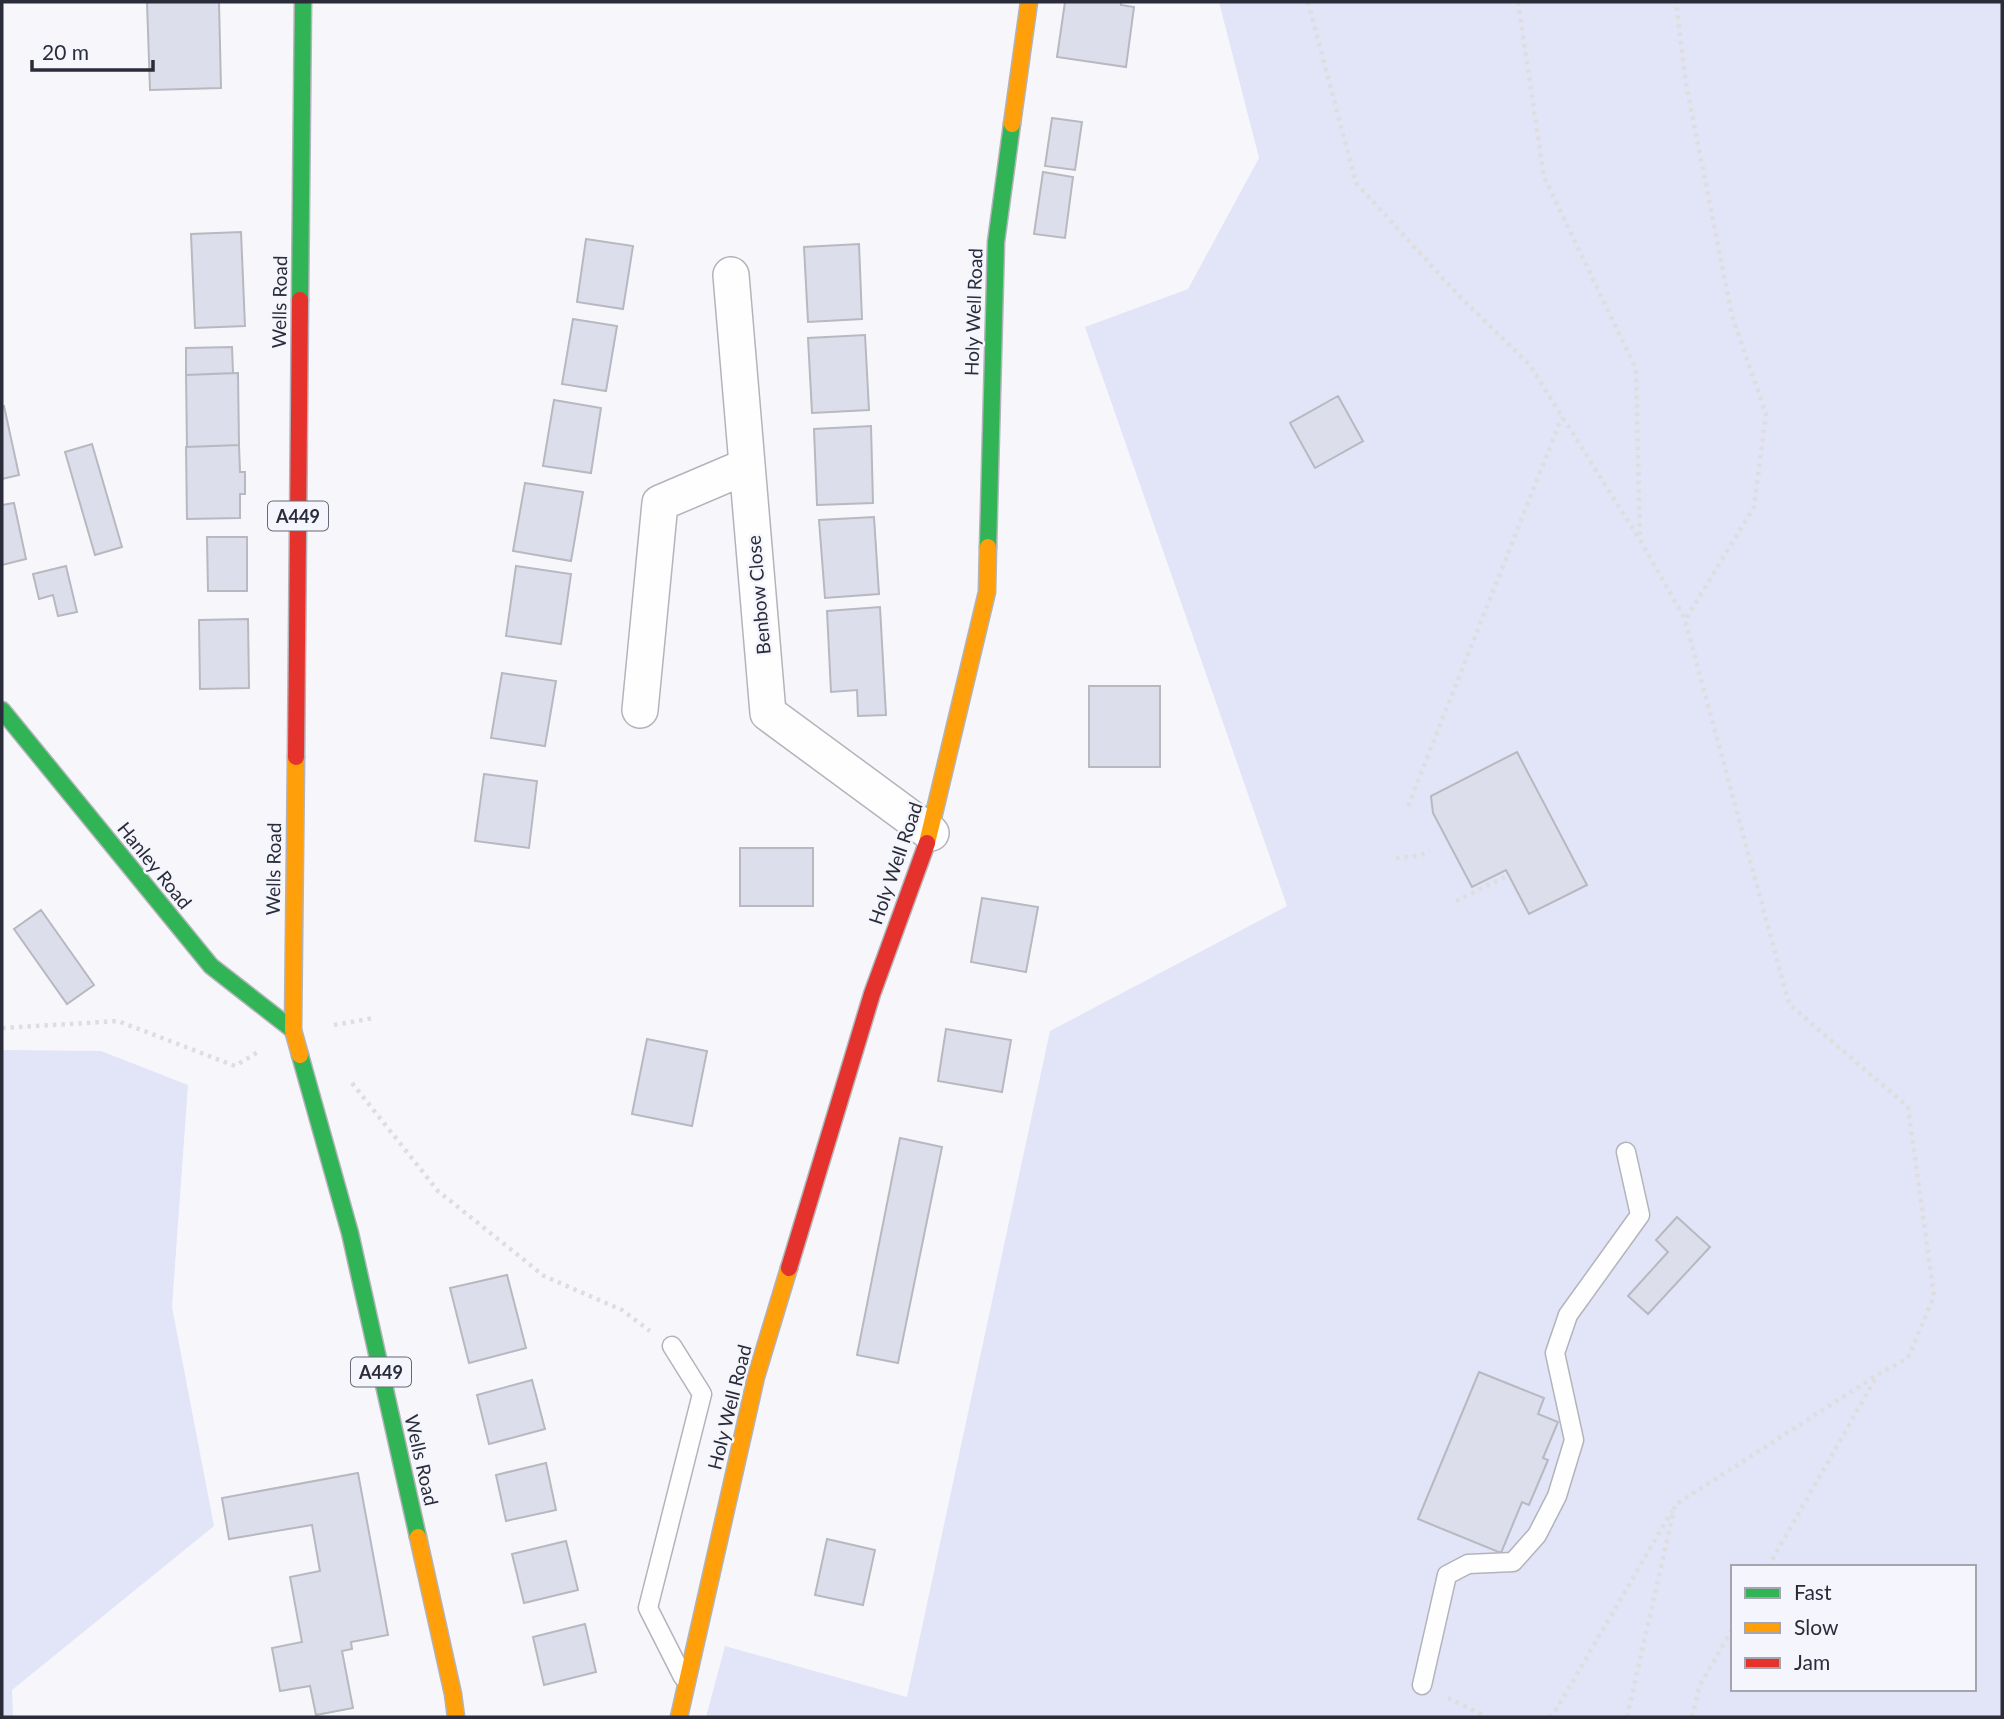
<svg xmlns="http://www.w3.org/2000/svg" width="2004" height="1719" font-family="Lato,sans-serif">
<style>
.green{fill:#e2e4f8;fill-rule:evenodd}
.building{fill:#dddeeb;stroke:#b7b8c0;stroke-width:2}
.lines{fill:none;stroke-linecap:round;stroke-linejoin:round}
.lane-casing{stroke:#b3b3bb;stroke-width:21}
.street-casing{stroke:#b3b3bb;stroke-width:38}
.fast-casing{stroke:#b3b3bb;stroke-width:19}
.slow-casing{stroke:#b3b3bb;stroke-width:19}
.jam-casing{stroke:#b3b3bb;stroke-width:19}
.path{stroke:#dededf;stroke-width:4.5;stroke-dasharray:3.5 5;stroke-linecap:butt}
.lane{stroke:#fefefe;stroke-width:18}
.street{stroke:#fefefe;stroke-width:35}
.fast{stroke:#30b455;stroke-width:16}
.slow{stroke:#ff9f0a;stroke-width:16}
.jam{stroke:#e5322d;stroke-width:16}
.labels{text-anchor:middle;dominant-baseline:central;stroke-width:5;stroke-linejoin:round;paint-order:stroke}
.shield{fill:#f5f6fd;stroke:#676974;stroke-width:2}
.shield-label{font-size:18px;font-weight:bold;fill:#2a2c3a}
.street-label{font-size:19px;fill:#2a2c3a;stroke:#f5f6fd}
</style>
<rect width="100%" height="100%" fill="#f7f7fb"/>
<path class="green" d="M1219 2H2002V1717H706L725 1646 907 1697 1050 1031 1287 906 1085 327 1188 289 1259 158ZM1733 1567H1974V1689H1733Z
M2 1050 101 1051 188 1085 172 1307 214 1526 12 1690 13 1717H2Z"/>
<path class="building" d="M147 2H219L221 88 150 90Z
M1065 2H1121V5L1134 7 1126 67 1057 57Z
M1052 118 1082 122 1075 170 1045 166Z
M1043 172 1073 177 1065 238 1034 234Z
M241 232 245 326 195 328 191 234Z
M586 239 633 246 623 309 577 302Z
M859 244 862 319 808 322 804 247Z
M573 319 617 326 606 391 562 384Z
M865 335 869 410 812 413 808 338Z
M232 347 233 373 186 375V348Z
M238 373 239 445 187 447 186 375Z
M1338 396 1363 441 1315 468 1290 423Z
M554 400 601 408 591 473 543 466Z
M2 406H4L19 475 2 479Z
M871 426 873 503 817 505 814 429Z
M92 444 122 547 95 555 65 452Z
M239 445 240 472H245V494H240V518L187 519 186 447Z
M525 483 583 492 571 561 513 551Z
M14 503 26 559 2 565V505Z
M874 517 879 594 825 598 819 520Z
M207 537H247V591H208Z
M66 566 77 612 58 616 53 595 39 599 33 574Z
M516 566 571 574 561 644 506 636Z
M880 607 886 715 858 716 857 690 831 692 827 611Z
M248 619 249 688 200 689 199 620Z
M502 673 556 681 545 746 491 738Z
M1089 686H1160V767H1089Z
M1517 752 1587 885 1529 914 1506 870 1472 887 1433 813 1431 796Z
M484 774 537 781 529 848 475 841Z
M740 848H813V906H740Z
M982 898 1038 907 1026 972 971 962Z
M41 910 94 985 67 1004 14 929Z
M946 1029 1011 1040 1002 1092 938 1081Z
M647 1039 707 1051 692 1126 632 1114Z
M900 1138 942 1147 898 1363 857 1355Z
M1677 1217 1710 1247 1648 1314 1628 1296 1668 1252 1656 1240Z
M507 1275 526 1348 469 1363 450 1288Z
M1479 1372 1544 1398 1538 1414 1558 1422 1543 1458 1548 1460 1529 1505 1522 1502 1501 1553 1418 1519Z
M532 1380 545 1429 489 1444 477 1395Z
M546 1463 556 1510 506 1521 496 1475Z
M358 1473 388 1635 351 1642 352 1649 342 1651 353 1708 316 1715 310 1686 280 1691 272 1648 302 1642 290 1577 320 1571 312 1525 229 1539 222 1498Z
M827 1539 875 1550 863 1605 815 1595Z
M566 1541 578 1590 524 1603 512 1554Z
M585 1624 596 1672 544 1685 533 1637Z"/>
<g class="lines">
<defs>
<path id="lane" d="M672 1346 702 1394 648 1608 683 1677
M1422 1685 1447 1575 1468 1564 1513 1562 1537 1535 1557 1496 1574 1440 1555 1353 1568 1315 1640 1215 1626 1152"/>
<path id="street" d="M731 275 768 713 931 833
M640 710 660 503 747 466"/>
<path id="fast" d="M300 300 303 2
M988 547 996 242 1012 124
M2 710 211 966 293 1030
M300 1055 350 1233 418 1537"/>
<path id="slow" d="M1012 124 1029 2
M296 757 293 1030 300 1055
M927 843 987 592 988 547
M418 1537 453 1694 456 1717
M679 1717 756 1377 789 1268"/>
<path id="jam" d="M296 757 300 300
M789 1268 872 994 927 843"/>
</defs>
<use href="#lane" class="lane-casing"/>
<use href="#street" class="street-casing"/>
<use href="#fast" class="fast-casing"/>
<use href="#slow" class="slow-casing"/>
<use href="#jam" class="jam-casing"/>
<path class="path" d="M1308 2 1356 183 1461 298 1529 364 1640 540 1685 619
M1518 2 1544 177 1636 369 1640 539
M1408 806 1562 417
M1396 858 1418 856 1430 851
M1456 901 1509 875
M334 1025 374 1018
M2 1028 118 1021 235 1066 258 1052
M352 1083 438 1191 544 1276 622 1310 650 1331
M1768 1567 1877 1376
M1448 1698 1487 1717
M1549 1717 1556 1710 1672 1511
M1627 1717 1675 1505 1877 1375 1908 1358 1934 1296 1908 1107 1789 1004 1685 620 1754 507 1766 414 1732 316 1686 84 1676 2
M1692 1717 1700 1685 1733 1628"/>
<use href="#lane" class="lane"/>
<use href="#street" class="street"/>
<use href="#fast" class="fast"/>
<use href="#slow" class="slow"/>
<use href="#jam" class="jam"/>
</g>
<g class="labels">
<g class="shield">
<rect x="268" y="501.5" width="60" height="29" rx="5"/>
<rect x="351" y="1357.5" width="60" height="29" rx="5"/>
</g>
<g class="shield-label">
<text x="298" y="516">A449</text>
<text x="381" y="1372">A449</text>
</g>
<g class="street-label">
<text transform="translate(279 302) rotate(-89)">Wells Road</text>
<text transform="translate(973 312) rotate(-88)">Holy Well Road</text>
<text transform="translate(758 595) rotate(-95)">Benbow Close</text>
<text transform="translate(895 863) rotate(-71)">Holy Well Road</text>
<text transform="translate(155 865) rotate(51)">Hanley Road</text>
<text transform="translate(273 869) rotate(-89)">Wells Road</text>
<text transform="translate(729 1407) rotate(-76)">Holy Well Road</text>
<text transform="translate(422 1460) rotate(77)">Wells Road</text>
</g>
</g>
<rect width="2004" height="1719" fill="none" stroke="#2a2c3a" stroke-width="7"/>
<rect x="1731" y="1565" width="245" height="126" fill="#f5f6fd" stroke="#a4a5af" stroke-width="2"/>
<rect x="1745" y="1588" width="35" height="10" fill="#30b455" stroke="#a4a5af" stroke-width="2"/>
<text x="1794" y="1600" font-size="21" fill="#2a2c3a">Fast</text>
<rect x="1745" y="1623" width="35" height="10" fill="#ff9f0a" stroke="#a4a5af" stroke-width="2"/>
<text x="1794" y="1635" font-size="21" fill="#2a2c3a">Slow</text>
<rect x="1745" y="1658" width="35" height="10" fill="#e5322d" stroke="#a4a5af" stroke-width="2"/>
<text x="1794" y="1670" font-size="21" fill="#2a2c3a">Jam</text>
<path d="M32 60v10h121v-10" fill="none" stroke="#2a2c3a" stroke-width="3.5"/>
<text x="42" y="60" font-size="21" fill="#2a2c3a" stroke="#f5f6fd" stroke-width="5" paint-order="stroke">20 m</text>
</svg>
